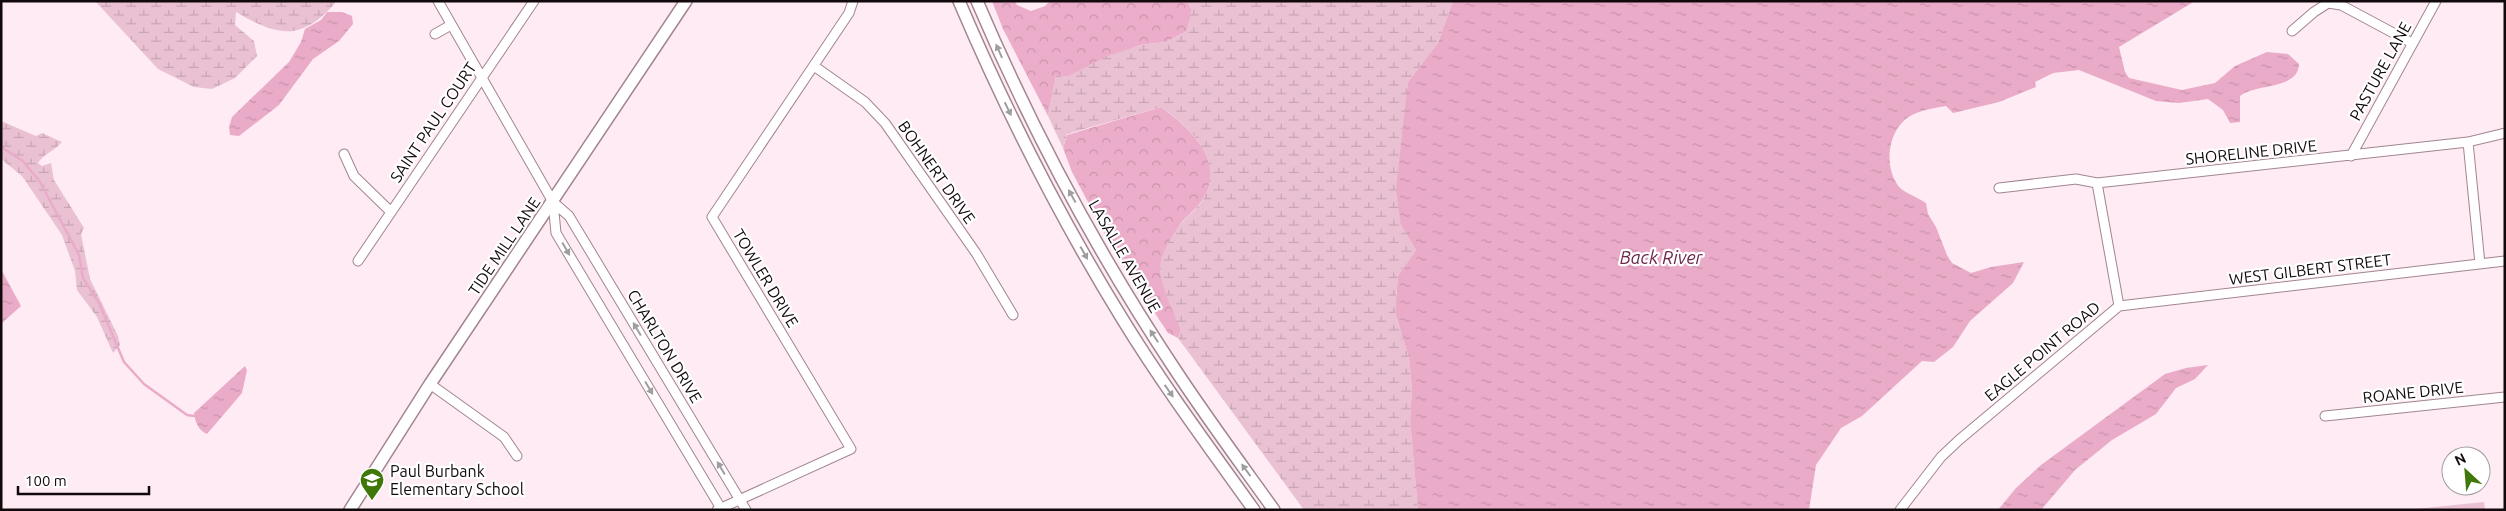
<svg xmlns="http://www.w3.org/2000/svg" width="2506" height="511" font-family="Ubuntu,sans-serif">
<style>
.forest{fill:url(#forest-crowns)}
.wetland{fill:url(#wetland-marsh)}
.park{fill:#e9c1d3}
.water{fill:url(#water-ripples)}
.lines{fill:none;stroke-linecap:round;stroke-linejoin:round}
.stream{stroke:#eaabc8;stroke-width:2.5}
.street-casing{stroke:#a28592;stroke-width:11}
.secondary-casing{stroke:#a28592;stroke-width:14}
.street{stroke:#fff;stroke-width:9}
.secondary{stroke:#fff;stroke-width:11}
.oneway{fill:#a09d9e}
.labels{text-anchor:middle;dominant-baseline:central;stroke-width:4.5;stroke-linejoin:round;paint-order:stroke}
.street-label{font-size:16px;fill:#12090d;stroke:#fff}
.poi-label{font-size:16px;fill:#12090d;stroke:#fff;text-anchor:start}
.water-label{font-size:18px;font-style:italic;fill:#6d254c;stroke:#fff}
</style>
<defs>
<pattern id="forest-crowns" width="20" height="18" patternUnits="userSpaceOnUse" patternTransform="scale(1.25)"><rect width="20" height="18" fill="#ecadca"/><path d="M2 6a3 3 0 1 1 6 0M12 15a3 3 0 1 1 6 0" fill="none" stroke="#c994ac"/></pattern>
<pattern id="wetland-marsh" width="20" height="14" patternUnits="userSpaceOnUse" patternTransform="scale(1.25)"><rect width="20" height="14" fill="#e9c1d3"/><path d="M1 5h8M5 5V1M11 12h8M15 12V8" fill="none" stroke="#c7a4b4"/></pattern>
<pattern id="water-ripples" width="26" height="14" patternUnits="userSpaceOnUse" patternTransform="scale(1.25)"><rect width="26" height="14" fill="#eaabc8"/><path d="M2 4q2-2 4 0t4 0M15 11q2-2 4 0t4 0" fill="none" stroke="#c892ab"/></pattern>
</defs>
<rect width="100%" height="100%" fill="#feebf3"/>
<path class="forest" d="M992 1H1015L1017 5 1031 11 1045 6 1050 1H1187L1192 10 1187 31 1166 42 1140 45 1069 76H1056L1048 116 1003 29Z
M1161 107C1190 128 1227 161 1203 199 1198 207 1189 214 1182 222 1176 230 1171 239 1166 248L1176 317 1181 330 1178 338 1168 333 1113 249 1072 172 1063 148 1067 135Z"/>
<path class="wetland" d="M95 1H337C302 41 280 38 236 12L235 25 254 41 257 56 235 78 212 89 194 87 158 69Z
M1187 1H1453L1438 43 1408 82 1401 225 1416 250 1398 276 1395 312 1409 358 1412 389 1410 420 1418 510H1304L1178 338 1181 330C1175 316 1157 278 1160 265 1163 248 1175 230 1186 218 1192 212 1200 205 1204 198 1224 159 1191 128 1161 107L1067 134 1063 148 1048 116 1056 76H1069L1105 57 1140 45 1166 42 1187 31 1192 10Z
M1 121 36 136 42 133 62 142C55 151 43 154 38 163L42 166 51 163 54 180 84 228 81 234 90 279 118 336 120 345 113 353 97 317 77 290 75 271 62 235 22 176 1 159Z"/>
<path class="park" d="M2484 502 2485 510H2415V509Z"/>
<path class="water" d="M1453 1H2195L2119 47 2125 72 2129 78 2182 90 2215 83 2235 66 2267 52 2288 54 2299 64C2298 90 2257 83 2240 96V122L2230 123 2223 110 2208 99 2179 103 2156 101 2079 70 2053 73 2035 82 2036 87 1999 102 1953 113 1946 106C1934 108 1922 110 1912 115 1889 127 1883 163 1897 184 1901 192 1918 197 1926 203L1928 214 1936 227 1947 255 1952 263 1971 273 1991 267 2024 262 2013 283 1970 321 1953 347 1934 362 1922 361 1862 416 1841 428 1816 465 1809 510H1418L1410 420 1412 389 1409 358 1395 312 1398 276 1416 250 1401 225 1396 189 1408 82 1438 43Z
M327 12H342L352 16 353 24 339 41 313 59 279 105 239 136 230 135 229 127 232 117 289 62 301 42 305 29 321 20Z
M1 269 21 306 1 324Z
M2208 365 2195 379 2176 388 2156 414 2112 440 2075 470 2041 510H1998L2016 488 2041 465 2165 374 2186 368Z
M245 366 247 370 242 393 207 434C199 431 195 422 194 413Z"/>
<g class="lines">
<path class="stream" d="M1 147 23 161 40 182 79 255 83 278 99 303 124 362 144 384 187 415 194 416"/>
<defs>
<path id="street" d="M438 1 553 202 569 216 746 510
M2292 31 2314 12 2328 3 2341 5 2412 43
M435 34 451 25
M814 66 865 102 885 123 976 253 1013 315
M2468 142 2480 264
M344 154 354 176 391 212
M2351 156 2436 1
M2097 183 2119 306
M1999 188 2076 179 2097 183 2468 142 2505 133
M553 202 556 233 722 510
M358 261 534 1
M2119 306 2505 261
M430 384 504 437 517 456
M2325 416 2505 397
M717 510 851 449 712 217 849 13 853 1
M1900 510 1941 457 1959 440 2119 306"/>
<path id="secondary" d="M959 1C1006 111 1060 218 1123 320 1163 385 1209 447 1254 510
M977 1C1032 130 1098 254 1176 371 1207 418 1241 464 1274 510
M350 510 430 384 686 1"/>
</defs>
<use href="#street" class="street-casing"/>
<use href="#secondary" class="secondary-casing"/>
<use href="#street" class="street"/>
<use href="#secondary" class="secondary"/>
</g>
<defs><path id="oneway-solid" d="M-6-.8H1V-3.2L6.5 0L1 3.2V.8H-6Z" transform="scale(1.25)"/></defs>
<g class="oneway">
<use href="#oneway-solid" transform="translate(999 51) rotate(-114)"/>
<use href="#oneway-solid" transform="translate(1008 109) rotate(64)"/>
<use href="#oneway-solid" transform="translate(1072 196) rotate(-119)"/>
<use href="#oneway-solid" transform="translate(566 249) rotate(60)"/>
<use href="#oneway-solid" transform="translate(1084 253) rotate(61)"/>
<use href="#oneway-solid" transform="translate(637 329) rotate(-121)"/>
<use href="#oneway-solid" transform="translate(1154 336) rotate(-123)"/>
<use href="#oneway-solid" transform="translate(649 388) rotate(59)"/>
<use href="#oneway-solid" transform="translate(1169 391) rotate(55)"/>
<use href="#oneway-solid" transform="translate(721 468) rotate(-121)"/>
<use href="#oneway-solid" transform="translate(1246 470) rotate(-126)"/>
</g>
<defs>
<symbol id="school-pin" viewBox="-11 -11 22 30"><path d="M0 17L-7.5 6A9.5 9.5 0 1 1 7.5 6Z" fill="#3f7709" stroke="#fff"/><path d="M0-5L7-2L0 1L-7-2ZM-4 1L0 2.5L4 1V4Q0 6-4 4Z" fill="#fff"/></symbol>
</defs>
<g fill-rule="evenodd">
<use href="#school-pin" x="358" y="466" width="28" height="38"/>
</g>
<g class="labels">
<g class="street-label">
<text transform="translate(2380 71) rotate(-61)">PASTURE LANE</text>
<text transform="translate(433 122) rotate(-56)">SAINT PAUL COURT</text>
<text transform="translate(2251 152) rotate(-6)">SHORELINE DRIVE</text>
<text transform="translate(937 172) rotate(55)">BOHNERT DRIVE</text>
<text transform="translate(504 246) rotate(-56)">TIDE MILL LANE</text>
<text transform="translate(1125 256) rotate(60)">LASALLE AVENUE</text>
<text transform="translate(2310 269) rotate(-7)">WEST GILBERT STREET</text>
<text transform="translate(766 278) rotate(59)">TOWLER DRIVE</text>
<text transform="translate(665 346) rotate(59)">CHARLTON DRIVE</text>
<text transform="translate(2042 351) rotate(-40)">EAGLE POINT ROAD</text>
<text transform="translate(2413 392) rotate(-6)">ROANE DRIVE</text>
</g>
<g class="poi-label">
<text x="390" y="471">Paul Burbank<tspan x="390" dy="18">Elementary School</tspan></text>
</g>
<g class="water-label">
<text x="1661" y="257">Back River</text>
</g>
</g>
<rect width="2506" height="511" fill="none" stroke="#12090d" stroke-width="5"/>
<g transform="translate(2466 471) rotate(334)"><circle r="24" fill="#ffffff" stroke="#a09d9e"/>
<path d="M0-4L9 19L0 12L-9 19Z" fill="#3f7709"/>
<text y="-8" font-size="14" font-weight="bold" text-anchor="middle" fill="#12090d">N</text>
</g>
<path d="M18 486v8h131v-8" fill="none" stroke="#12090d" stroke-width="2.5"/>
<text x="25" y="486" font-size="15" fill="#12090d" stroke="#ffffff" stroke-width="4" paint-order="stroke">100 m</text>
</svg>
